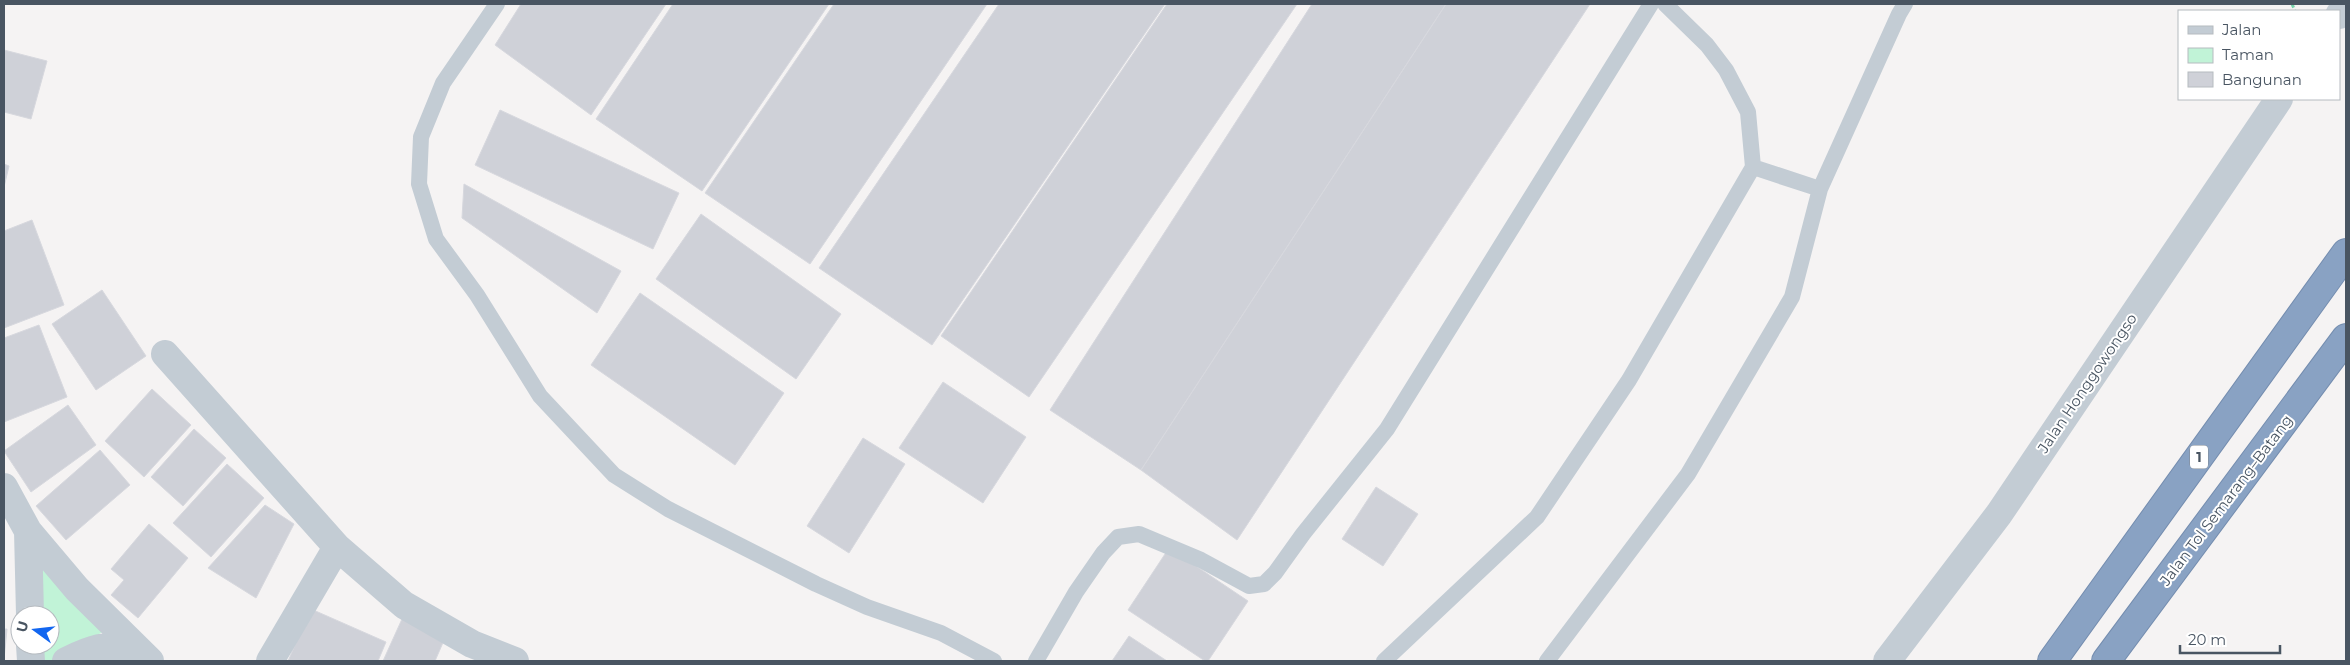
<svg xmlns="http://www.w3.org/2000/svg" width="2350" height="665" font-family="Montserrat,sans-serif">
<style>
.green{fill:#c1f3d7}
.building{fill:#cfd1d8;stroke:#d7d8de}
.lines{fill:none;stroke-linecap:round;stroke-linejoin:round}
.motorway-casing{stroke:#748daf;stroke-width:30}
.path{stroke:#76d3ab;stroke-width:3;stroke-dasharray:4 2.5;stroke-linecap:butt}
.service{stroke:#c3ccd4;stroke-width:16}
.minor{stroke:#c3ccd4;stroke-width:28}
.tertiary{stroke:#c3ccd4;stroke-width:28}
.motorway{stroke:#89a2c3;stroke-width:28}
.labels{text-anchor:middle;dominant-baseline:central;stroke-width:4;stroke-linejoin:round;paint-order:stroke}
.shield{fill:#fff;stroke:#808891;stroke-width:1}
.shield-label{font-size:14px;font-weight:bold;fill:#495562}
.street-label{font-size:15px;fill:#495562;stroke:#fff}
</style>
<rect width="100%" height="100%" fill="#f5f3f3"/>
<path class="green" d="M31 548 108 628 59 661H41L40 645H50V615H37Z"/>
<path class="building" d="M521 4H666L591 115 495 45Z
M673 4H829L702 191 596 119Z
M834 4H987L810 264 705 193Z
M999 4H1165L932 345 819 268Z
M1167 4H1297L1029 397 941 336Z
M1312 4H1446L1141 470 1050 410Z
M1446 4H1590L1237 540 1141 470Z
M4 50 47 61 31 119 4 112Z
M500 110 679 193 653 249 475 165Z
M4 164 9 166 4 187Z
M464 184 621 271 597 313 462 218Z
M701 214 841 314 796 379 656 279Z
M32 220 64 305 4 328V231Z
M102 290 146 356 96 390 52 324Z
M640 293 784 393 735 465 591 365Z
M39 325 67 397 4 422V338Z
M943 382 1026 437 983 503 899 448Z
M152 389 191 425 144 477 105 441Z
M68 405 96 445 31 492 4 451Z
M194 429 226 458 183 506 151 477Z
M863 438 905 464 849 553 807 526Z
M100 450 130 485 66 540 36 506Z
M227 464 264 498 211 557 173 523Z
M1376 487 1418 514 1383 566 1342 539Z
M265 505 294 524 256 598 208 568Z
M149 524 188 558 138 618 111 595 124 580 111 569Z
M1169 548 1248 601 1208 661H1205L1128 610Z
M311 609 386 642 378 661H288Z
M402 619 445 638 435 661H383Z
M4 629H7L4 659Z
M1129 636 1167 661H1112Z"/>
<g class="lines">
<defs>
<path id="motorway" d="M2052 661 2346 253
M2106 661 2346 338"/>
</defs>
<use href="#motorway" class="motorway-casing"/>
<path class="path" d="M2292 4 2295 11"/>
<path class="service" d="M497 4 443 83 421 137 419 184 436 239 477 295 540 396 614 475 668 509 816 584 867 607 941 633 994 661
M1753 167 1820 189
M1036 661 1076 592 1103 553 1118 537 1139 534 1201 560 1249 586 1264 584 1275 573 1303 534 1387 429 1651 4
M1384 661 1537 517 1629 380 1753 167 1748 112 1726 70 1707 45 1665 4
M1547 661 1688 474 1792 297 1820 189 1899 14 1905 4"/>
<path class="minor" d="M165 354 337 547 404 605 472 644 515 661
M4 487 28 531 77 589 150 661
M28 531 30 615
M30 645 31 661
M66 661C95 647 101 646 134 646
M270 661 337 547"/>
<path class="tertiary" d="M2339 15 2346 5
M1887 661 1999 514 2279 99"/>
<use href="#motorway" class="motorway"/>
</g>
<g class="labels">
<rect class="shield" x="2190" y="445.5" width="18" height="23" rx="4"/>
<g class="shield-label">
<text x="2199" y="457">1</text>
</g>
<g class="street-label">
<text transform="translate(2087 383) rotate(-56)">Jalan Honggowongso</text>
<text transform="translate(2226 500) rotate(-53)">Jalan Tol Semarang–Batang</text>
</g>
</g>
<rect width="2350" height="665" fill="none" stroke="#495562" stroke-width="10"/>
<rect x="2178" y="10" width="162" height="90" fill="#ffffff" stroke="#b6bbc0"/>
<rect x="2188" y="26" width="25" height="8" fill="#c3ccd4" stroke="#b6bbc0"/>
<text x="2222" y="35" font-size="15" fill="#495562">Jalan</text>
<rect x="2188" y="48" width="25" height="15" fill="#c1f3d7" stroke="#b6bbc0"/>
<text x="2222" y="60" font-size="15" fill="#495562">Taman</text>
<rect x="2188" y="72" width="25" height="15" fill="#cfd1d8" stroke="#b6bbc0"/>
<text x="2222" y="85" font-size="15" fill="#495562">Bangunan</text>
<g transform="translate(35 630) rotate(285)"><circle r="24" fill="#ffffff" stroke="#b6bbc0"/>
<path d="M0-4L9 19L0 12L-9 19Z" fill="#1266f0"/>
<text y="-8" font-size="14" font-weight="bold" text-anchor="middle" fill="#495562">U</text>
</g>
<path d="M2180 645v8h100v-8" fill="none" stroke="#495562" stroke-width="2.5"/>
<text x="2188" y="645" font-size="15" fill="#495562" stroke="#ffffff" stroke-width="4" paint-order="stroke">20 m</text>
</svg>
